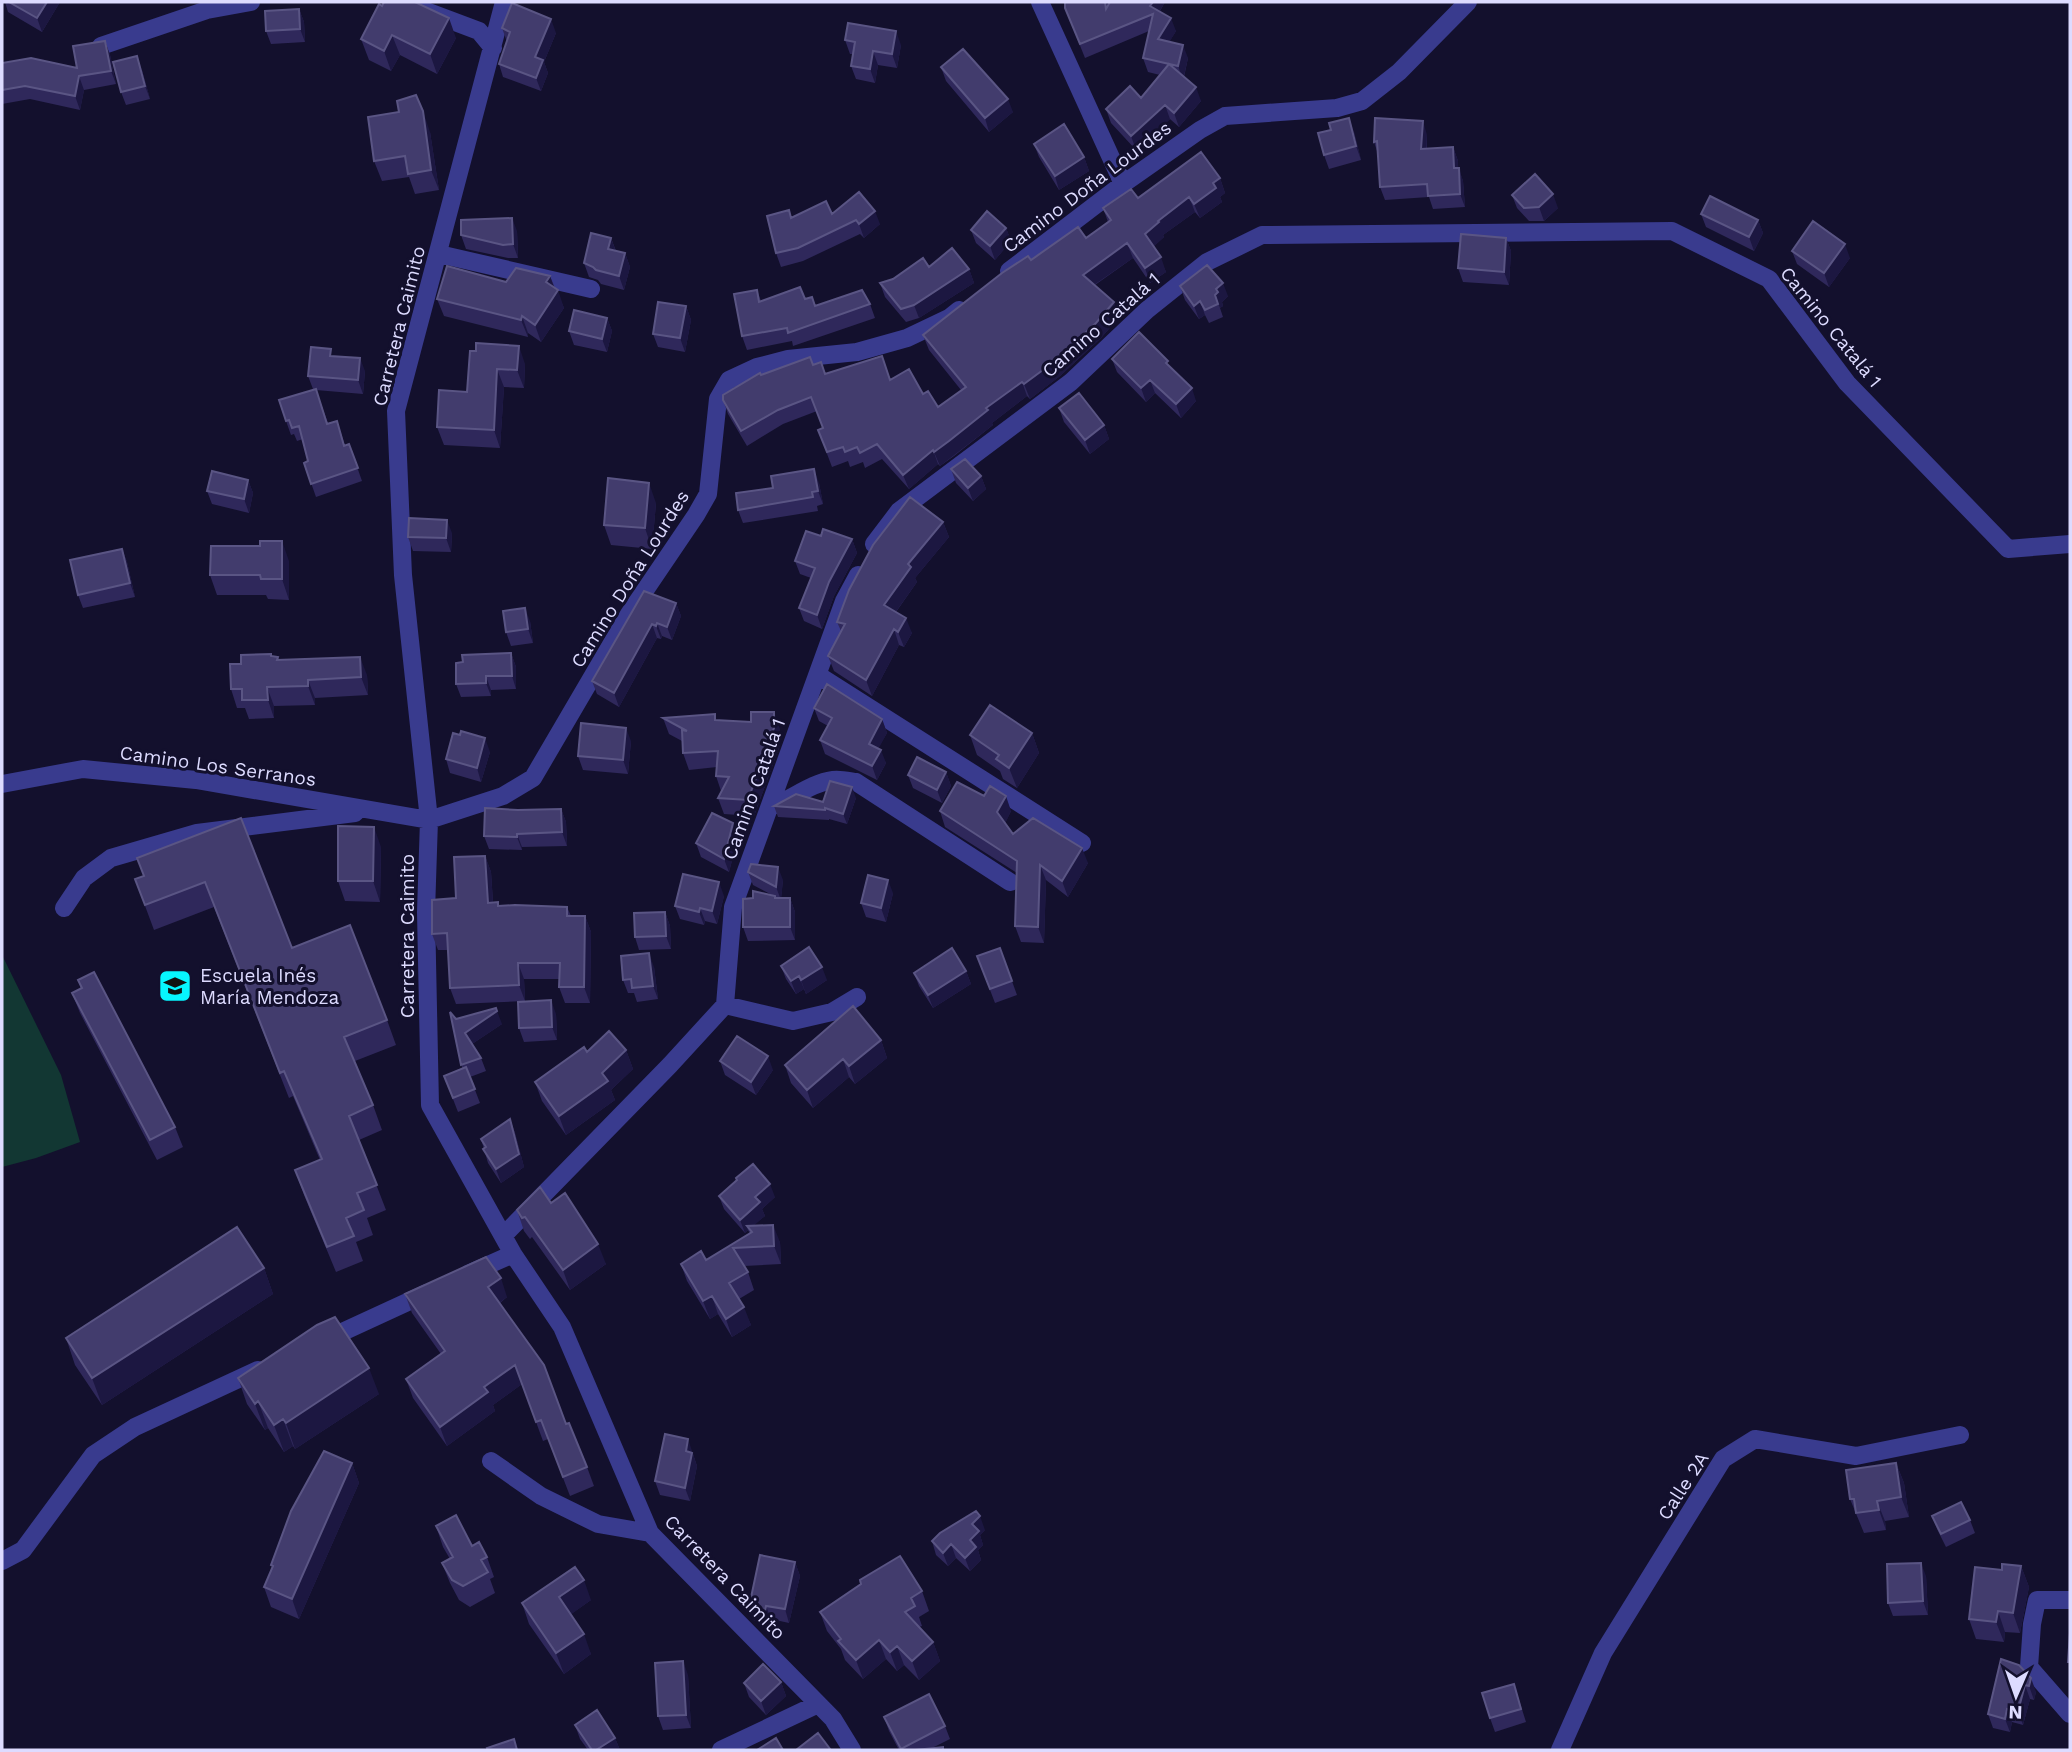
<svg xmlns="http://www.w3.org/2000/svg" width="2072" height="1752" font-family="'Work Sans',sans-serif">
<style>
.green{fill:#123733}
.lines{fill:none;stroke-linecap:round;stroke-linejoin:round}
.minor{stroke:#393b8e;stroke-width:18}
.wall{fill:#2f285b}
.shaded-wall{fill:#1c1741}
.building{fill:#423c6d;stroke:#5a5584;stroke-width:2}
.labels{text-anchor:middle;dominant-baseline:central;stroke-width:6;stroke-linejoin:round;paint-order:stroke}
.street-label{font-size:19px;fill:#dddbff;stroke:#13102d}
.poi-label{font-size:19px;fill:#dddbff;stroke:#13102d;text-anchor:start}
</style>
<rect width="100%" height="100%" fill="#13102d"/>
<path class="green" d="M2 955 61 1075 80 1142 36 1158 2 1167Z"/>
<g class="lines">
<path class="minor" d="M402 2 479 31 493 48
M504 2 396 411 403 575 429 820 426 912 430 1105 513 1254 562 1327 650 1533 833 1719 852 1750
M1040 2 1123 184
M101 46 207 10 251 2
M439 254 591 289
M1009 271 1123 184 1200 130 1225 116 1337 108 1362 101 1399 72 1468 2
M874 544 899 511 1071 382 1147 310 1207 262 1262 235 1672 231 1769 279 1847 383 2008 549 2070 544
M818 675 1082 843
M2 784 83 769 196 780 429 820 503 796 533 778 629 614 696 515 708 494 718 399 729 380 757 367 788 359 857 352 907 338 949 318 959 310
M776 805C795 797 812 783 833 780 840 779 849 781 856 782L1010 882
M64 908 84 878 111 858 197 833 355 813
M725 1005 793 1021 832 1012 857 997
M503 1236 670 1065 725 1005 733 907 844 601 858 575
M468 1274 513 1254
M325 1340 427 1293
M491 1461 541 1496 598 1524 650 1533
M2 1561 23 1550 93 1455 135 1427 258 1370
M2070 1600H2037L2032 1624 2029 1667 2070 1714
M721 1750 818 1704
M1560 1750 1603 1653 1723 1459 1755 1439 1856 1456 1960 1435"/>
</g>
<path class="wall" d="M5 2H60L42 32 8 12Z
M1065 2H1109V5L1110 2H1165L1160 11 1176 31 1169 42 1188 58 1184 77 1201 101 1179 127 1170 119 1136 150 1111 123 1106 109 1141 98 1160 75 1148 72 1143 58 1149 31 1085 58 1065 8Z
M379 4 456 38 437 74 400 55 391 71 369 60 361 39Z
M299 9 304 22 305 42 271 44 266 31Z
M502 28 556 33 544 62 548 73 541 91 503 77 499 64 507 42Z
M845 40 901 45 897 68 878 65 875 83 856 79 851 66 853 54H850Z
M105 41 110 55 116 84 84 90 80 110 30 99 2 104V63L77 68Z
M941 67 1013 112 989 132 946 81Z
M142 70 150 99 126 105 121 92Z
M430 132 439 190 415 194 409 177 382 181 374 161Z
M1354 132 1361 160 1329 169 1324 155Z
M1427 135V149L1453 147 1458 161V168L1463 181 1465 207 1433 209 1429 197 1385 200 1380 187 1378 154 1374 142Z
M1034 144 1084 157 1089 171 1059 190 1039 157Z
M1220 178 1225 193 1220 197 1222 202 1200 218 1195 212 1163 235 1164 237 1154 246 1166 272 1150 283 1133 258 1095 285 1120 316 1101 338 1060 376 1030 399 1027 396 992 423 993 425 954 456 940 466 938 464 909 489 882 459 865 468 863 462 850 467 848 461 832 467 818 430 823 428 817 411 783 424 747 446 728 414 723 400 761 375 813 365 825 374 890 380 923 394 938 407 961 390 929 350 923 335 1031 260 1086 238 1108 222 1103 208 1138 198Z
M1512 195 1558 208 1544 221H1529L1517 208Z
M832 214 880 224 864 238 860 234 803 261 781 267 776 253 792 218Z
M1701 214 1758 220 1763 233 1754 251 1706 227Z
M1006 228 1011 241 995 260 976 243 971 230Z
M517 231 518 258H508L466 249 461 235Z
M611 238 616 251 625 253 630 267 624 290 601 284 598 280 589 277 584 263Z
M1506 238 1511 251 1509 285 1463 282 1458 268Z
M1792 251 1850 258 1829 287 1797 264Z
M929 267 969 269 974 283 919 318 906 322 885 297 880 283Z
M550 276 555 288 564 308 541 342 528 333V337L444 316 437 299 506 282Z
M1180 286 1228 296 1222 302 1223 306 1220 308 1223 317 1209 323 1205 315 1199 319 1185 300Z
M757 290 761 301 805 299 815 306 870 304 875 318 793 346 792 341 747 350 742 336Z
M686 306 691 320 685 352 658 347 653 334Z
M607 318 612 331 607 352 574 345 569 331Z
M470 351 525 364 524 388 504 387 500 448 444 445 437 427 467 392Z
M333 356 365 371 363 394 316 390 328 423 337 421 345 445 349 444 362 481 316 497 304 463 308 461 303 439 297 441 294 434 291 435 286 421 313 389 308 376Z
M1112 359 1171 368 1196 401 1181 418 1155 393 1146 402 1117 372Z
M1059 408 1104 425 1109 439 1090 454 1064 422Z
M951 469 981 476 986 489 973 501 956 483Z
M248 480 253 493 249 513 212 504 207 491Z
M819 483 823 504 817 506 818 511 743 523 738 510Z
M656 503 652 549 611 545 604 525Z
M943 522 949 537 915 578 917 582 896 612 912 633 904 647 899 645 872 696 834 671 828 656 841 631 837 622Z
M452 533 451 552 413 551 408 537Z
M821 536 852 539 857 553 834 596 822 629 804 621 799 608 811 578 800 574 795 561Z
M122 549 127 562 135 597 83 608 78 595Z
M289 561V600L268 599 266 595H217L210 575Z
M676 603 681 616 672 640 662 636 661 639 657 638 619 707 597 694 592 681Z
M530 621 533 643 511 646 506 632Z
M511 653 516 667V689L491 690V696L461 697 456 684 463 662Z
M271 654V656L278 657 279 660 367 675 368 695 315 698V705L274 706V718L249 719 245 708H237L231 689 241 664Z
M814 708 882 719 887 733 878 748 886 763 877 780 825 754 820 740 828 726 819 721Z
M663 718 717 720 780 729V745L754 816 724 814 718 798 721 791 716 776 717 767 689 770 683 753 682 741 669 734Z
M1032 733 1039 753 1017 788 1003 779 1000 771 977 755 970 735Z
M631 741 628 774 583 770 578 756Z
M490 752 481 782 450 773 446 759Z
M946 772 951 786 942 803 913 788 908 775Z
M856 798 847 824 829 819V820L778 817 774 806 823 802Z
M561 809 566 822 567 846 522 847V850L489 849 484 836 518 810Z
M940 811H1011L1005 823 1013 834 1088 863 1068 897 1046 880 1044 943 1021 942 1015 926 1017 873 945 827Z
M241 818 292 948 387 1020 396 1045 355 1061 373 1105 382 1130 359 1140 386 1210 367 1218 373 1235 356 1242 363 1261 336 1272 304 1195 295 1170 320 1160 293 1096 289 1098 214 907 154 930 135 879 143 876Z
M738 837 729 872 701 857 696 843Z
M381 847 380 902 345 901 338 881Z
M485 856 491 872 493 902 499 906 567 907 571 916H585L591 932 590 1003H565L559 987 560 979H524L525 1001 456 1004 450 988 448 950H438L432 934 456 898Z
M748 872 783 880 781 898H790L795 912V940L748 941 743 927 753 898 772 895 753 885Z
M893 893 886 922 866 917 861 903Z
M724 896 717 924 705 921 704 925 680 919 675 906Z
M665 912 670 926 671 949 639 950 635 937Z
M1000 948 1017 995 995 1003 977 956Z
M781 966 827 980 806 994 804 989 796 994 786 979Z
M654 967 658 999 637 1002 634 993H628L623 980Z
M966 971 971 984 933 1008 919 986 914 973Z
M78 980 175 1127 183 1147 157 1160 80 1013 72 993 81 989Z
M556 1014 557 1040 524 1042 519 1028Z
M456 1019 502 1024 472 1044 481 1058 486 1071 470 1077 480 1103 458 1112 444 1076 462 1068Z
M881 1040 887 1058 855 1084 849 1077 813 1108 791 1083 785 1065Z
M626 1050 633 1069 611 1090 615 1100 566 1135 542 1101 535 1082 587 1052Z
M720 1061 773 1070 756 1095 725 1075Z
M510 1119 515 1133 524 1167 501 1183 488 1163 481 1139Z
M736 1178 775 1197 762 1209 765 1216 753 1225 780 1242 781 1264 744 1266 748 1272 754 1290 739 1299 751 1325 732 1337 718 1314 710 1319 687 1281 681 1264 706 1260 750 1234 748 1230 745 1233 724 1209 719 1196 737 1181Z
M551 1203 606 1264 570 1290 532 1237 530 1239 524 1231 517 1210Z
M264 1268 273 1294 102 1405 75 1365 66 1338Z
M405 1294 507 1297 500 1303 566 1424 587 1467 594 1486 570 1496 548 1439 543 1441 522 1384 493 1405 495 1411 447 1446 413 1398 406 1379 441 1354 412 1313Z
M238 1378 379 1394 295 1449 293 1446 284 1452 268 1428 265 1430 247 1404Z
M693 1452V1454L697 1466 690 1501 660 1495 655 1481Z
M352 1463 359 1483 299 1619 271 1607 264 1587 272 1568 271 1565Z
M1896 1463 1904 1483 1909 1517 1885 1521 1886 1530 1864 1533 1850 1499Z
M1932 1516 1970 1520 1975 1533 1946 1547 1937 1529Z
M436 1526 472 1546 487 1557 494 1577 490 1579 495 1593 470 1607 459 1600 450 1583 442 1563 450 1559 443 1547Z
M985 1530 980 1535 983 1545 978 1550 981 1560 970 1571 956 1558 948 1566 936 1555 932 1541Z
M795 1562 800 1576 789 1623 771 1619 770 1624 753 1620 749 1607Z
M2021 1566 2029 1587 2020 1633 2005 1632 2004 1642 1976 1639 1969 1619 2002 1570Z
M1926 1576 1928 1615 1893 1616 1888 1603Z
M922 1591 929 1611 919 1617 922 1626 919 1627 933 1642 940 1661 919 1680 904 1665 897 1671 886 1659 863 1679 845 1660 841 1649 827 1631 820 1612Z
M591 1600 571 1614 591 1654 564 1674 529 1624 522 1603Z
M2001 1659 2036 1692 2034 1700 2030 1699 2023 1725 2012 1722 2010 1732 1993 1728 1988 1714Z
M688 1675 691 1728 663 1730 658 1716Z
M781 1682 786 1696 766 1715 749 1697 744 1683Z
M1514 1684 1526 1722 1495 1732 1490 1718Z
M884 1717 945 1726 950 1739 932 1748 944 1750H899L889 1731Z
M575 1725 615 1738 620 1750H588L580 1739Z"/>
<path class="shaded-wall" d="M47 2H60L42 32 37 18Z
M1153 2H1165L1155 19 1150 6Z
M299 9 304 22 305 42 300 29Z
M449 18 456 38 437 74 430 54Z
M1171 18 1176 31 1163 53 1158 39Z
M551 19 556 33 544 62 548 73 541 91 536 78 535 57Z
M896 31 901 45 897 68 892 54Z
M392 35 400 55 391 71 384 51Z
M105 41 110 55 116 84 111 71Z
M1183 45 1188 58 1183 80 1178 66Z
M873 51 878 65 875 83 870 69Z
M137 56 142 70 150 99 145 86Z
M79 76 84 90 80 110 75 96Z
M1196 87 1201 101 1179 127 1174 113Z
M1008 99 1013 112 989 132 985 118Z
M1165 105 1170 119 1136 150 1131 136Z
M423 111 430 132 439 190 431 170Z
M1349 118 1354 132 1361 160 1356 146Z
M1423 121 1427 135 1426 163 1421 149Z
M1453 147 1458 161 1459 182 1454 168Z
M1084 157 1089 171 1059 190 1055 176Z
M1459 168 1463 181 1465 207 1460 194Z
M1220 178 1225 193 1220 197 1222 202 1200 218 1194 204 1213 183Z
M1553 194 1558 208 1544 221 1539 207Z
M1189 197 1195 212 1163 235 1164 237 1151 249 1145 234 1158 221Z
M875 211 880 224 864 238 859 224Z
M512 218 517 231 518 258 513 244Z
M1758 220 1763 233 1754 251 1749 237Z
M1006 228 1011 241 995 260 990 246Z
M611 238 616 252 608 249Z
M1506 238 1511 251 1509 285 1504 272Z
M1127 243 1133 258 1088 289 1083 275Z
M1845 244 1850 258 1829 287 1824 273Z
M625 253 630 267 624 290 619 276Z
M1161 257 1166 272 1150 283 1145 268Z
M969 269 974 283 919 318 914 305Z
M550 276 556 293 546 282Z
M1223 283 1228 296 1222 302 1223 306 1220 308 1215 295 1216 289Z
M558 290 564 308 541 342 535 325Z
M1200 301 1205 315 1199 319 1194 306Z
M1114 302 1120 316 1101 338 1060 376 1030 399 1024 384Z
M686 306 691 320 685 352 680 338Z
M522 316 528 333V337L521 320Z
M607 318 612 331 607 352 602 339Z
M519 346 525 364 524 388 517 370Z
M360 358 365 371 363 394 358 380Z
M497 369 504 387 500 448 494 430Z
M1150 380 1155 393 1146 402 1141 388Z
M1022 382 1027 396 992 423 993 425 940 466 934 452 986 408Z
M1192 388 1196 401 1181 418 1176 404Z
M1104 425 1109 439 1090 454 1085 440Z
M933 450 938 464 909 489 903 475Z
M814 469 819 483 823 504 818 491Z
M981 476 986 489 973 501 968 488Z
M248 480 253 493 249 513 244 499Z
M649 483 656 503 652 549 645 528Z
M447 520 452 533 451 552 446 538Z
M943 522 949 537 915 578 917 582 890 620 884 605 908 564Z
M852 539 857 553 834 596 822 629 817 615 829 582Z
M282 541 289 561V600L282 579Z
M122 549 127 562 135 597 130 583Z
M676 603 681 616 672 640 667 627Z
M525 608 530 621 533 643 528 629Z
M906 618 912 633 904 647 898 632Z
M657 623 662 636 661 639 656 626Z
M652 624 657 638 619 707 614 693Z
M894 629 899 645 872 696 866 680Z
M511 653 516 667V689L512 676Z
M360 657 367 675 368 695 361 677Z
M486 676 491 690V696L486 683Z
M308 680 315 698V705L308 686Z
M267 687 274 706V718L268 700Z
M774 712 780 729V745L754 816 748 800Z
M882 719 887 733 874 757 869 744Z
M626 728 631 741 628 774 623 760Z
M1032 733 1039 753 1017 788 1009 768Z
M485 738 490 752 481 782 477 768Z
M881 750 886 763 877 780 872 766Z
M946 772 951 786 942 803 937 790Z
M852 787 856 798 847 824 843 814Z
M1006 796 1011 811 1003 828 997 812Z
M561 809 566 822 567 846 562 832Z
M733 823 738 837 729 872 724 859Z
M374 827 381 847 380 902 373 881Z
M517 834 522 847V850L517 837Z
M1082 848 1088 863 1068 897 1062 881Z
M485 856 491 872 494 919 488 903Z
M1040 865 1046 880 1044 943 1038 927Z
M778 867 783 880 781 900 776 887Z
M888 880 893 893 886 922 881 908Z
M719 882 724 896 717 924 712 911Z
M790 898 795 912V940L790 927Z
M700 908 705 921 704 925 699 912Z
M665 912 670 926 671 949 666 936Z
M585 916 591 932 590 1003 584 987Z
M649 953 654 967 658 999 653 986Z
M518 963 524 979 525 1001 519 985Z
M822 967 827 980 806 994 801 980Z
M966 971 971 984 933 1008 928 995Z
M799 976 804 989 796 994 791 981Z
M551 1000 556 1014 557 1040 552 1027Z
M497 1011 502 1024 469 1046 465 1033Z
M881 1040 887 1058 855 1084 849 1066Z
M626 1050 633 1069 611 1090 615 1100 566 1135 559 1116 602 1073Z
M768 1056 773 1070 756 1095 751 1082Z
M843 1059 849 1077 813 1108 807 1090Z
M510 1119 515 1133 524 1167 501 1183 496 1169Z
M770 1184 775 1197 762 1209 765 1216 750 1229 747 1226 748 1230 745 1233 740 1220 755 1197Z
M773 1225 780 1242 781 1264 774 1246Z
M598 1244 606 1264 570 1290 563 1270Z
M264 1268 273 1294 102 1405 92 1378Z
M501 1278 507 1297 495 1306 488 1287Z
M712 1296 718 1314 710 1319 703 1301Z
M744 1307 751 1325 732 1337 726 1319Z
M515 1365 522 1384 493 1405 495 1411 447 1446 440 1427 484 1387Z
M369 1368 379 1394 295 1449 286 1423Z
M258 1401 268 1428 265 1430 255 1404Z
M283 1419 293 1446 284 1452 274 1425Z
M688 1439 697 1466 690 1501 685 1488 686 1451Z
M352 1463 359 1483 299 1619 292 1599Z
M1896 1463 1904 1483 1909 1517 1901 1497Z
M1877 1501 1885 1521 1886 1530 1879 1510Z
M980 1516 985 1530 980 1535 983 1545 978 1550 981 1560 970 1571 965 1558 970 1540 972 1524Z
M951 1544 956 1558 948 1566 943 1553Z
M795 1562 800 1576 789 1623 785 1609Z
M1921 1563 1926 1576 1928 1615 1923 1601Z
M2021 1566 2029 1587 2020 1633 2013 1613Z
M584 1580 591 1600 566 1618 559 1597Z
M766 1606 771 1619 770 1624 765 1611Z
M1998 1611 2005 1632 2004 1642 1996 1622Z
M584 1634 591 1654 564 1674 556 1653Z
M879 1640 886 1659 863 1679 856 1660Z
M933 1642 940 1661 919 1680 912 1661Z
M897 1646 904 1665 897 1671 890 1652Z
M683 1661 688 1675 691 1728 686 1715Z
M2031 1678 2036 1692 2034 1700 2029 1686Z
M781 1682 786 1696 766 1715 761 1701Z
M2025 1685 2030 1699 2023 1725 2018 1711Z
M2007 1709 2012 1722 2010 1732 2005 1719Z
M615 1738 620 1750H596Z"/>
<path class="building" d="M9 2H47L37 18Z
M384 2H415L449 18 430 54 392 35 384 51 361 39 379 4 382 6Z
M1065 2H1105L1106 9 1110 2H1153L1150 6 1171 18 1158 39 1183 45 1178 66 1143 58 1153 14 1080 44 1065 8Z
M512 3 551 19 535 57 543 60 536 78 499 64 510 32 502 28Z
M299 9 300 29 266 31 265 11Z
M848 23 896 31 892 54 873 51 870 69 851 66 855 42 845 40Z
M105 41 111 71 79 76 75 96 25 86 2 90V63L31 58 77 68 73 46Z
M963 49 1008 99 985 118 941 67Z
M137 56 145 86 121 92 113 62Z
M1169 64 1196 87 1174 113 1165 105 1131 136 1106 109 1130 86 1141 98Z
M416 95 423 111 431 170 408 174 405 156 374 161 368 117 399 112 397 101Z
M1349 118 1356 146 1324 155 1318 133 1331 130 1329 123Z
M1375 118 1423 121 1421 149 1453 147 1454 168H1459L1460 194 1428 196 1427 184 1380 187 1377 141 1374 142Z
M1064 124 1084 157 1055 176 1034 144Z
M1201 152 1220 178 1213 183 1216 188 1194 204 1189 197 1158 221 1159 222 1145 234 1161 257 1145 268 1127 243 1083 275 1114 302 1096 323 1055 361 1024 384 1022 382 986 408 988 410 949 441 934 452 933 450 903 475 877 444 860 453 857 447 845 452 843 447 827 452 818 430 823 428 811 397 778 410 741 431 723 400V395L760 373 761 375 810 357 813 365 821 362 825 374 882 356 890 380 909 369 923 394 928 391 938 407 966 387 923 335 1002 273 1028 256 1031 260 1078 227 1086 238 1111 220 1103 208 1131 189 1138 198Z
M1535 174 1553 194 1539 207 1524 208 1512 195Z
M859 192 875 211 859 224 856 220 798 248 776 253 767 216 789 210 791 218 826 201 832 214Z
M1710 196 1758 220 1749 237 1701 214Z
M987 211 1006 228 990 246 971 230Z
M512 218 513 244 503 245 461 235V220Z
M1813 221 1845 244 1824 273 1792 251Z
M591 233 611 238 608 249 625 253 619 276 596 270 593 267 584 263Z
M1461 234 1506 238 1504 272 1458 268Z
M952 248 969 269 914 305 901 309 880 283 893 279 923 258 929 267Z
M1207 265 1223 283 1216 289 1218 292 1215 295 1218 304 1205 310 1200 301 1194 306 1180 286Z
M447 266 506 282 516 268 550 276 546 282 558 290 535 325 522 316 521 320 437 299Z
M800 287 805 299 812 297 815 306 862 290 870 304 788 333 787 328 742 336 734 294 757 290 759 302Z
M658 302 686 306 680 338 653 334Z
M574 310 607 318 602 339 569 331Z
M1139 332 1168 361 1166 363 1192 388 1176 404 1150 380 1141 388 1112 359Z
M476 343 519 346 517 370 497 369 494 430 437 427 439 390 467 392 470 351H476Z
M311 347 331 349 330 356 360 358 358 380 308 376Z
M316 389 327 424 337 421 344 446 349 444 358 468 311 484 304 463 308 461 299 426 292 428 289 420 286 421 279 400Z
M1079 393 1104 425 1085 440 1059 408Z
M965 459 981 476 968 488 951 469Z
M814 469 818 491 812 492 813 497 738 510 736 493 773 488 771 476Z
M212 471 248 480 244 499 207 491Z
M608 478 649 483 645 528 604 525Z
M910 497 943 522 908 564 911 567 884 605 906 618 898 632 894 629 866 680 828 656 845 624 837 622 849 590 873 545Z
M409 518 447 520 446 538 408 537Z
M823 529 852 539 829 582 817 615 799 608 815 568 795 561 806 531 821 536Z
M260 541H282V579H261L260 575H210L211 546H260Z
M122 549 130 583 78 595 70 560Z
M644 591 676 603 667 627 657 623 656 626 652 624 614 693 592 681Z
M525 608 528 629 506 632 503 611Z
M511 653 512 676H486V683L456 684V663L463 662 462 655Z
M271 654V656L278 657 277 660 360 657 361 677 308 680V686L267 687 268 700H242V689H231L230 664H241V655Z
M827 684 882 719 869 744 881 750 872 766 820 740 832 718 814 708Z
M990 705 1032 733 1009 768 996 759 999 755 970 735Z
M751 712H774V728L748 800 718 798 729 777 716 776 718 751 683 753 682 730 687 731 663 718 715 714V720L751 722Z
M581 723 626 728 623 760 578 756Z
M461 731 485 738 477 768 446 759 453 733 460 735Z
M917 757 946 772 937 790 908 775Z
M830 781 852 787 843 814 825 808V810L774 806 796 794 823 802Z
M957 782 984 796 990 786 1006 796 997 812 1013 834 1033 818 1082 848 1062 881 1040 865 1038 927 1015 926 1017 861 940 811Z
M485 808 518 810 561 809 562 832 517 834V837L484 836Z
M712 813 733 823 724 859 696 843Z
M241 818 292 948 350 925 387 1020 344 1037 373 1105 349 1116 377 1185 357 1193 364 1210 346 1218 354 1236 327 1247 295 1170 322 1159 284 1071 280 1073 205 882 145 905 135 879 144 876 137 858Z
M338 826 374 827 373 881H338Z
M485 856 488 903 498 902V906L515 905 567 907V916H585L584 987H559L560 963H518L519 985 450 988 447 933 432 934V900L456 898 454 857Z
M751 864 778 867 776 887 748 872Z
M683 874 719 882 712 911 700 908 699 912 675 906Z
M868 875 888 880 881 908 861 903Z
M753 891 775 896V898H790V927H743V899L753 898Z
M665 912 666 936 635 937 634 913Z
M809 947 822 967 801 980 799 976 791 981 781 966Z
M952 948 966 971 928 995 914 973Z
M1000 948 1012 981 990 989 977 956Z
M649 953 653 986 632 988 631 979 623 980 621 956Z
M94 972 175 1127 150 1140 72 993 82 988 78 980Z
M551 1000 552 1027 519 1028 518 1002Z
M853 1006 881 1040 849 1066 843 1059 807 1090 785 1065Z
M496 1008 497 1011 465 1033 481 1058 461 1065 450 1012 456 1019Z
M609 1031 626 1050 602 1073 608 1081 559 1116 535 1082 584 1047 587 1052Z
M737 1036 768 1056 751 1082 720 1061Z
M466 1067 475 1089 453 1098 444 1076Z
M510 1119 519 1154 496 1169 483 1149 486 1147 481 1139Z
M753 1164 770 1184 755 1197 760 1202 740 1220 719 1196 737 1180 736 1178Z
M540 1187 551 1203 565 1193 598 1244 563 1270 525 1217 522 1218 517 1210Z
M773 1225 774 1246 733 1248 748 1272 729 1283 744 1307 726 1319 712 1296 703 1301 681 1264 701 1251 706 1260 752 1232 747 1226Z
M237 1227 264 1268 92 1378 66 1338Z
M486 1257 501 1278 488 1287 544 1365 566 1424 569 1423 587 1467 563 1477 541 1420 536 1422 515 1365 484 1387 488 1392 440 1427 406 1379 445 1351 405 1294Z
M335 1317 369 1368 286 1423 283 1419 274 1425 258 1401 255 1404 238 1378 317 1325Z
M665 1434 688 1439 686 1451 692 1453 685 1488 655 1481Z
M324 1451 352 1463 292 1599 264 1587 273 1566 271 1565 291 1511Z
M1896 1463 1901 1497 1877 1501 1879 1510 1856 1513 1854 1499H1850L1846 1470Z
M1961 1502 1970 1520 1941 1534 1932 1516Z
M976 1511 980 1516 972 1524 979 1531 970 1540 976 1547 965 1558 951 1544 943 1553 932 1541 940 1533Z
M456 1515 472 1546 479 1542 487 1557 481 1560 488 1572 463 1586 452 1580 442 1563 453 1557 436 1526Z
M760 1555 795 1562 785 1609 766 1606 765 1611 749 1607Z
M900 1556 922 1591 911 1598 915 1606 905 1612 933 1642 912 1661 897 1646 890 1652 879 1640 856 1660 838 1641 841 1639 820 1612 861 1584 860 1580Z
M1921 1563 1923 1601 1888 1603 1887 1564Z
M2002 1564 2021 1566 2013 1613 1998 1611 1996 1622 1969 1619 1975 1567 2002 1570Z
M575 1567 584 1580 559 1597 584 1634 556 1653 522 1603Z
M2070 1633V1662H2068Z
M2001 1659 2019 1665 2031 1678 2029 1686 2025 1685 2018 1711 2007 1709 2005 1719 1988 1714Z
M683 1661 686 1715 658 1716 655 1663Z
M763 1664 781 1682 761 1701 744 1683Z
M1514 1684 1521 1709 1490 1718 1482 1693Z
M929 1694 945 1726 901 1749 884 1717Z
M597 1710 615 1738 596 1750H592L575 1725Z
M818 1733 830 1749 828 1750H796Z
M776 1738 783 1750H757Z
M514 1739 517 1750H488L487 1748Z
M943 1747V1750H915Z"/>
<defs>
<symbol id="school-square" viewBox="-11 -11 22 22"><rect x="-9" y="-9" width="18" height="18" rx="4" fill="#07f6ff" stroke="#13102d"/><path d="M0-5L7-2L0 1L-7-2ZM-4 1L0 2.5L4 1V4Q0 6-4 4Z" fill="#111"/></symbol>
</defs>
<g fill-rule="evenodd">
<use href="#school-square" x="156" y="967" width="38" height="38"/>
</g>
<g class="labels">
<g class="street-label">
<text transform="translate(1087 187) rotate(-37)">Camino Doña Lourdes</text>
<text transform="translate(1101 325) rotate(-41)">Camino Catalá 1</text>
<text transform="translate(399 326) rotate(-76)">Carretera Caimito</text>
<text transform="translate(1831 327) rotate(51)">Camino Catalá 1</text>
<text transform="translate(630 579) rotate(-58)">Camino Doña Lourdes</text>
<text transform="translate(218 766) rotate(8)">Camino Los Serranos</text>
<text transform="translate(754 789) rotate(-70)">Camino Catalá 1</text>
<text transform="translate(407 936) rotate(-90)">Carretera Caimito</text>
<text transform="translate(1683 1486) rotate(-57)">Calle 2A</text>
<text transform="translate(725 1577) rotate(46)">Carretera Caimito</text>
</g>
<g class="poi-label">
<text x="200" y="975">Escuela Inés<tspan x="200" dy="22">María Mendoza</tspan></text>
</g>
</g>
<rect width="2072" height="1752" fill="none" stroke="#dddbff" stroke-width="7"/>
<g transform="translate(2016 1696) rotate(182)" stroke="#13102d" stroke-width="5" paint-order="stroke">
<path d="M0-5L12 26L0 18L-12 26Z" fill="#dddbff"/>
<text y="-10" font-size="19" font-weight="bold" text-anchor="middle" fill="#dddbff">N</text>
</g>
</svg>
